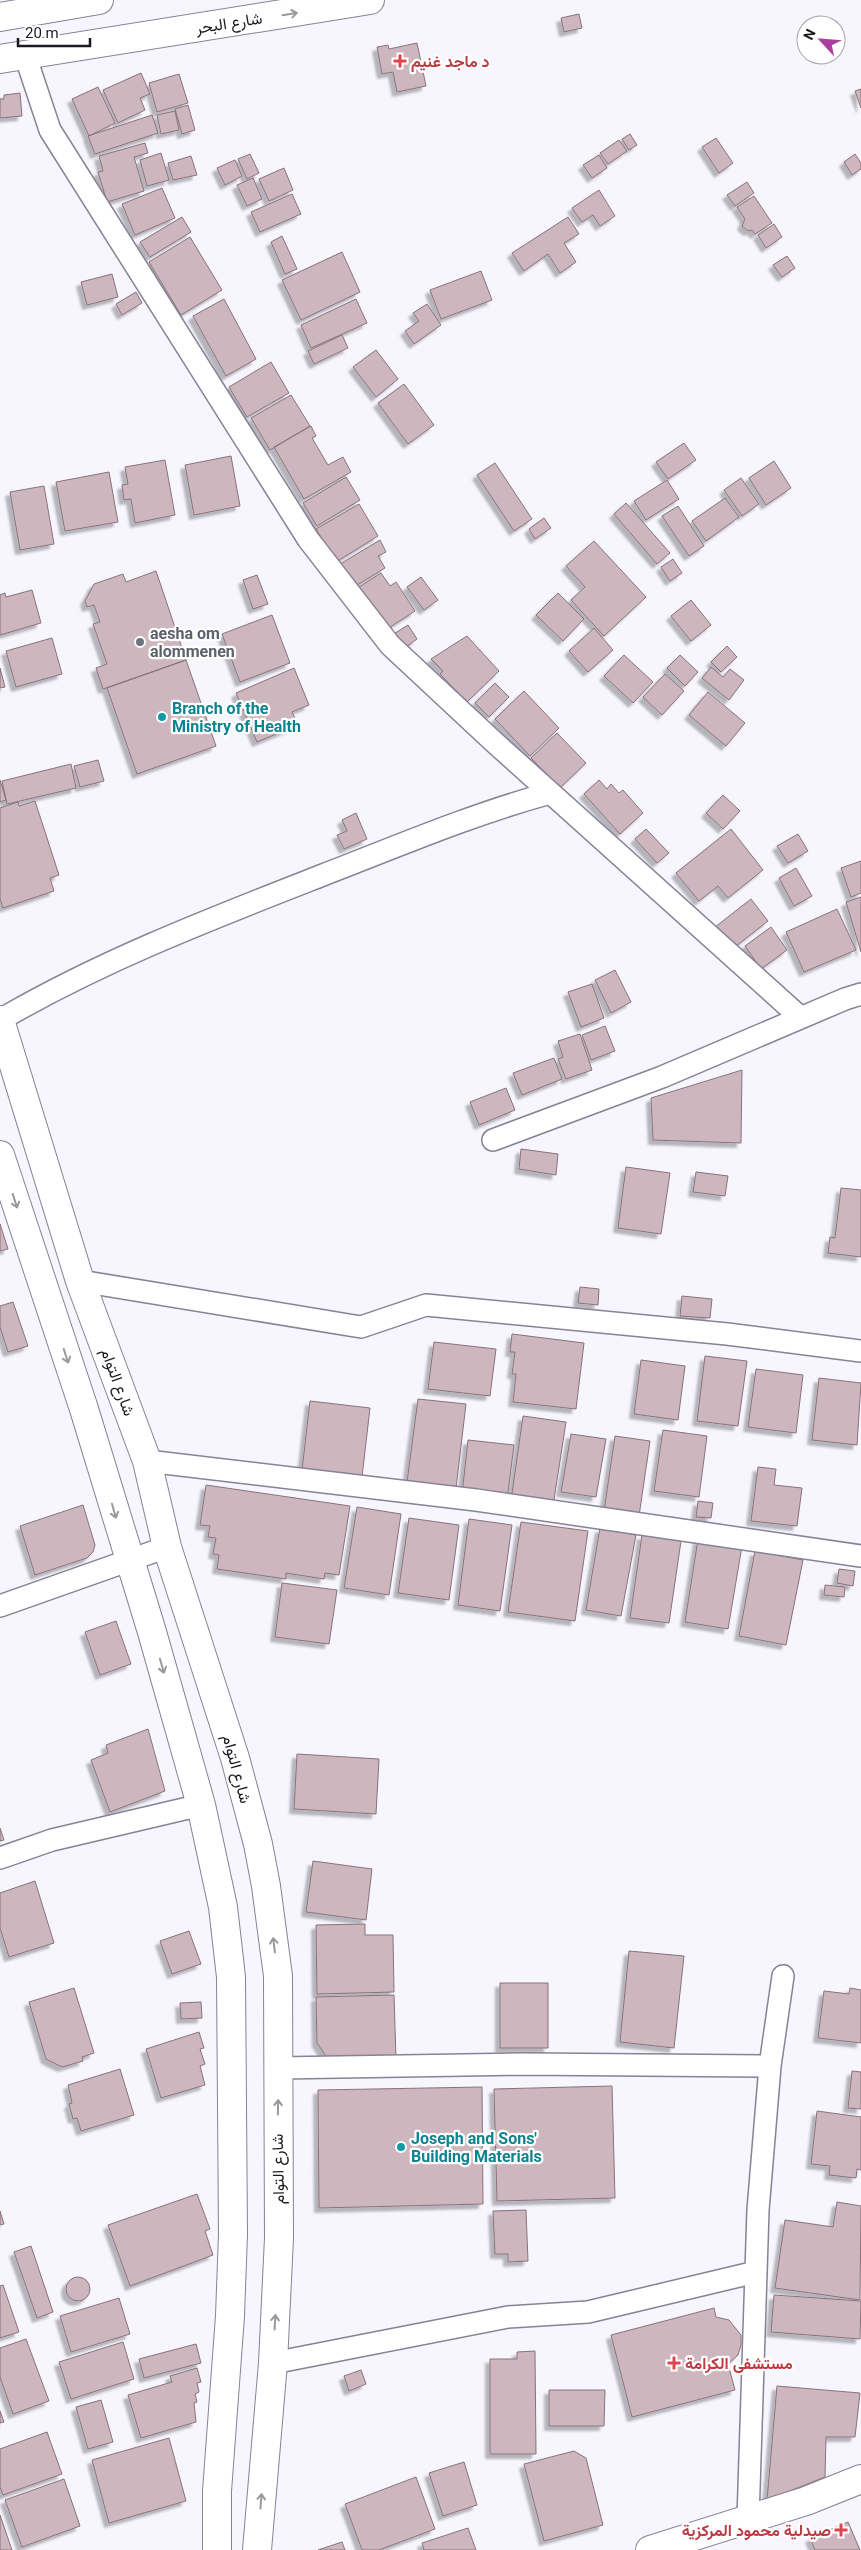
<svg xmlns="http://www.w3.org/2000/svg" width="861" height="2550" font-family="Roboto,Vazirmatn,sans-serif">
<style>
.building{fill:#ceb6be;stroke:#88727a;filter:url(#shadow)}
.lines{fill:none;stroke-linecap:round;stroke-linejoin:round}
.street-casing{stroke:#878296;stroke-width:24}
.secondary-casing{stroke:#878296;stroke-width:30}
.street{stroke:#fff;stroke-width:21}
.secondary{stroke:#fff;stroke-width:28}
.oneway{stroke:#99989b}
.health-dot{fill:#e0444e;stroke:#fff;stroke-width:2}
.worship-dot{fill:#6b7280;stroke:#fff;stroke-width:2}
.culture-dot{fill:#0f9aa8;stroke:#fff;stroke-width:2}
.labels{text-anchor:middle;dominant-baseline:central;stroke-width:4.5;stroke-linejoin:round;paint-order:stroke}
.street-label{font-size:16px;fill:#1c1a21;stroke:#fff}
.health-label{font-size:16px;font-weight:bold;fill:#be3a42;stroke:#fff;text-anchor:start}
.worship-label{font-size:16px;font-weight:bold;fill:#5b616d;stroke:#fff;text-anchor:start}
.culture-label{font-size:16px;font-weight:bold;fill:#0d838f;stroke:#fff;text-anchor:start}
</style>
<defs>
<filter id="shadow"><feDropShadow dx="-4.5" dy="4.5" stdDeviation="1" flood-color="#0004"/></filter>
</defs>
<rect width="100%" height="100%" fill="#f7f5fe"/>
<path class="building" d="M579 14 582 28 564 32 561 18Z
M417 43 426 86 397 92 393 72 382 74 377 47 388 45 389 49Z
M141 73 150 94 140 98 145 110 118 123 103 90Z
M179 74 188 103 157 112 149 83Z
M98 87 115 123 89 136 72 99Z
M861 89V108L855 91Z
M20 93 22 116 0 118V99H4V95Z
M188 105 195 130 182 134 175 109Z
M175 111 179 130 161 134 157 115Z
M152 115 158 133 95 154 88 136Z
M630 134 637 145 629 150 622 139Z
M716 138 733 163 719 173 702 147Z
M619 140 627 151 608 164 600 153Z
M145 143 148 153 134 157 144 191 107 202 98 172 103 171 99 156Z
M161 153 169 180 147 186 140 160Z
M250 154 259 173 247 179 238 159Z
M855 154 861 163V169L852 175 844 162Z
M599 155 607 168 592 178 583 165Z
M191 156 197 175 173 180 168 163Z
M235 160 242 176 225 185 217 168Z
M284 168 293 190 269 201 259 179Z
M253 178 262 199 247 206 237 185Z
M747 182 754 193 735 206 727 195Z
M162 188 175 218 135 235 122 204Z
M599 190 615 216 600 226 593 215 582 222 572 208Z
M292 194 301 214 260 232 251 212Z
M754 196 772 223 755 234 752 230 748 231 742 226 745 219 737 207Z
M182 217 191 232 150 257 140 242Z
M568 217 579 234 564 243 576 262 560 273 548 254 524 271 512 253Z
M774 224 782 237 766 248 758 235Z
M282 236 297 269 285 274 271 242Z
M190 237 222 290 181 315 149 262Z
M342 252 360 292 301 320 282 280Z
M787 256 795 268 782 277 773 265Z
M481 271 492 300 441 319 430 290Z
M112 274 118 297 87 305 81 282Z
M136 292 142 303 122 315 116 304Z
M224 299 256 359 226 376 193 316Z
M356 299 367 323 311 348 301 325Z
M427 304 441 325 414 344 405 331 419 321 413 313Z
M342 335 348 348 314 364 308 351Z
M376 350 398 379 376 397 353 367Z
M271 362 289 393 247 417 229 387Z
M404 384 434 425 408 444 378 403Z
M291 395 310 426 270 450 251 418Z
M311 426 316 436 312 438 328 465 343 457 351 472 304 499 274 447Z
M684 443 696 460 668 479 656 462Z
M231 456 240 506 194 515 185 465Z
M165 460 175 515 135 523 131 499 124 500 122 485 128 484 125 467Z
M774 461 791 488 766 505 749 478Z
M495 463 532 519 514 531 477 475Z
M109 472 118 522 65 531 56 482Z
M346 477 360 500 317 526 303 503Z
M741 478 759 504 742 516 724 490Z
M667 480 679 499 646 520 634 501Z
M44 486 54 544 20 550 10 492Z
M725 498 739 517 706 541 692 521Z
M626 503 670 553 657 564 614 514Z
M359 504 378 536 336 562 316 529Z
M678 506 704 546 689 556 662 516Z
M544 518 551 528 535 539 529 529Z
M380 540 386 552 378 556 385 568 354 587 340 564Z
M594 541 646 597 604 636 571 600 585 587 566 566Z
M673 559 682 573 670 581 661 567Z
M156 571 186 660 103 689 96 668 107 664 93 624 100 622 94 605 87 607 85 601 94 584 123 574 126 582Z
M381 573 390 586 396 582 415 611 384 631 356 589Z
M257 575 268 604 253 609 243 580Z
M421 577 438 600 424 610 407 587Z
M32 590 41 623 0 635V595L5 593 6 597Z
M558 593 584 619 563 641 536 615Z
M691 600 711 625 691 641 671 616Z
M272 615 290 663 240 682 222 634Z
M408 625 417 639 406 647 389 637Z
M594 628 613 650 588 672 569 651Z
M467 636 499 671 467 702 440 674 443 671 431 659Z
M52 638 62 674 16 687 6 651Z
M727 646 737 657 721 672 711 662Z
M624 655 653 682 633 703 604 676Z
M680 655 698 672 685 686 667 668Z
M186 660 216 746 137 774 107 688Z
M711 667 723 677 730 669 744 680 729 700 702 678Z
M0 668 5 687 0 688Z
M294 668 309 705 292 712 298 725 257 742 236 693Z
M665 674 684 691 662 715 643 697Z
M495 683 509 697 489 717 475 703Z
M524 691 559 728 530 756 495 719Z
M708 692 745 723 726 746 689 715Z
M557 733 586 763 560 788 531 758Z
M98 760 104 781 80 787 74 766Z
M71 764 76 788 7 804 2 781Z
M0 780 6 800 0 802Z
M599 780 607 789 611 784 619 793 623 790 643 813 620 834 584 794Z
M723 795 740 811 723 829 706 813Z
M35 801 59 875 50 878 54 891 3 908 0 899V808L18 802 19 806Z
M356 813 367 839 344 849 337 835 347 831 342 820Z
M646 829 669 853 657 863 635 839Z
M731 829 763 870 728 898 718 886 699 901 676 873Z
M798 834 808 851 788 863 777 846Z
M861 861V893L851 897 841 868Z
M796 868 812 896 794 906 779 878Z
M861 897V952L846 902Z
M751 899 768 921 731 950 714 928Z
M837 909 856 950 804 972 786 932Z
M771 927 787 950 761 969 745 946Z
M615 970 631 1002 611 1013 595 980Z
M592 984 604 1018 581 1027 568 992Z
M605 1026 615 1051 591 1060 582 1035Z
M580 1034 592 1070 566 1079 558 1059 563 1057 558 1041Z
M554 1058 562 1079 522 1095 513 1073Z
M742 1070 741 1143 653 1140 651 1098Z
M506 1088 515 1110 479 1125 470 1102Z
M521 1149 558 1154 556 1175 519 1169Z
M626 1167 670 1173 661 1234 618 1228Z
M696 1172 728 1176 725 1196 693 1192Z
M841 1188 861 1190V1257L828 1253 830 1237 835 1238Z
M0 1224 8 1249 0 1251Z
M580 1287 599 1289 598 1305 578 1303Z
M682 1296 712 1299 710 1318 680 1316Z
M13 1302 28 1346 8 1352 0 1327V1306Z
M512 1334 584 1343 576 1409 513 1402 516 1374H512L515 1352H510Z
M434 1342 496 1349 490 1396 428 1389Z
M705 1356 747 1361 738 1426 697 1421Z
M641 1360 685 1366 678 1420 634 1414Z
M756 1369 803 1375 796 1433 748 1427Z
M819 1378 861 1383 857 1445 812 1440Z
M418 1399 466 1404 456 1488 407 1482Z
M310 1401 370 1408 362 1477 302 1470Z
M523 1416 566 1422 553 1506 511 1500Z
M663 1430 707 1436 699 1497 654 1491Z
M571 1434 606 1439 596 1497 561 1492Z
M615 1436 650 1441 639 1516 604 1511Z
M468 1440 514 1445 507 1500 462 1494Z
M758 1467 776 1469 774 1485 802 1488 797 1526 751 1521Z
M206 1485 350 1506 339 1575 325 1573 324 1579 286 1573V1579L217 1569 219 1555 213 1554 216 1538 208 1537 210 1526 200 1525Z
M698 1501 713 1503 711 1518 696 1517Z
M83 1505 95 1545 93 1552 87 1558 35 1575 20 1526Z
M357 1507 401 1514 389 1595 344 1588Z
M409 1518 459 1525 449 1600 398 1593Z
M469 1519 512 1525 500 1611 458 1605Z
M521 1522 588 1531 575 1621 508 1612Z
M600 1528 636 1535 621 1616 586 1610Z
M642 1535 681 1541 669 1623 630 1618Z
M698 1539 742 1546 728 1629 685 1622Z
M755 1551 803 1560 786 1645 739 1636Z
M839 1569 855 1571 853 1586 837 1583Z
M282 1583 337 1590 329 1644 275 1637Z
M825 1585 845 1587 844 1597 824 1595Z
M116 1621 131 1664 100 1675 85 1632Z
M148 1729 165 1791 110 1812 91 1760 108 1753 106 1745Z
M297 1754 379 1759 376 1814 294 1809Z
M0 1828 4 1840 0 1841Z
M313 1861 372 1869 366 1920 306 1912Z
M35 1881 54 1943 9 1957 0 1928V1893Z
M365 1924V1935H393L394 1992 317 1994 316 1925Z
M189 1931 201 1964 172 1974 160 1941Z
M629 1951 684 1956 674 2048 620 2042Z
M500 1983H548V2048H500Z
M74 1988 94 2053 82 2057 83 2061 62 2067 46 2059 29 2002Z
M850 1988 861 1990V2043L818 2038 824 1991 849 1994Z
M394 1995 396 2058 328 2059 317 2043 316 1997Z
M201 2002 202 2018 181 2019 180 2003Z
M199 2032 204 2048 200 2049 205 2064 200 2066 205 2085 161 2098 146 2049Z
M120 2069 134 2115 81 2131 77 2118 73 2119 69 2104 72 2103 68 2085Z
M852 2071 861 2072V2109L848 2108Z
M612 2086 615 2198 497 2201 494 2089Z
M482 2087 483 2204 319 2208 318 2090Z
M817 2111 861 2117V2170L857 2169 856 2178 829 2175 830 2166 811 2164Z
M197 2194 210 2229 205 2231 213 2255 130 2286 108 2225Z
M837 2202 861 2206 860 2300 775 2288 785 2220 833 2227Z
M526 2210 528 2261 508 2262V2254H495L493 2211Z
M0 2211 4 2224 0 2225Z
M31 2246 53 2312 37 2318 14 2252Z
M66 2289a12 12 0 1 1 24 0a12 12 0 1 1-24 0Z
M3 2285 19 2332 0 2338V2286Z
M774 2295 861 2301 860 2339 771 2332Z
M119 2298 130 2334 71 2352 60 2316Z
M714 2308 716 2317 729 2320 741 2335V2345L738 2355 728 2364 735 2390 632 2417 611 2335Z
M26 2339 49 2401 13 2414 0 2377V2348Z
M123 2342 134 2379 71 2399 59 2362Z
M196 2344 201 2363 144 2378 139 2359Z
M535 2351 536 2454H490V2359H517V2352Z
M197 2368 201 2382 197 2383 199 2392 195 2394 197 2402 194 2403 196 2422 141 2438 128 2395 172 2382 170 2376Z
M361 2370 366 2384 349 2391 344 2376Z
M777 2386 860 2393 855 2437H826L825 2477 767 2500Z
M549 2390H605L604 2426H549Z
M101 2400 113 2442 88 2449 76 2407Z
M0 2411 4 2422 0 2423Z
M47 2432 62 2474 3 2495 0 2487V2449Z
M169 2438 186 2501 109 2523 92 2460Z
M574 2451 586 2458 603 2525 544 2541 524 2464Z
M464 2462 477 2505 443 2516 429 2473Z
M416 2477 435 2529 379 2550H362L345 2504Z
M64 2479 80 2526 22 2547 5 2500Z
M0 2515 12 2550H0Z
M848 2522 860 2550H815L810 2538Z
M468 2528 476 2550H424L422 2543Z
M342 2542 345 2550H318Z"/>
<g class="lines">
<defs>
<path id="street" d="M25 55 50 130 308 539 390 645 494 742 801 1018
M0 1020C103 960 213 918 323 875 398 846 473 814 550 793
M493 1140 662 1077 845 999 861 994
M80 1281 361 1327 426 1305 727 1334 861 1351
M147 1461 476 1500 861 1556
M0 1606 167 1547
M0 1858 52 1840 201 1805
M279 2068 522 2064 770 2066
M273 2363 508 2317 588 2312 756 2272
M748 2519 758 2210 770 2066 783 1976"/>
<path id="secondary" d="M0 17 99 0
M0 59 370 0
M0 1020 80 1281 147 1461 167 1547 235 1758 258 1844 266 1886 278 1976 279 2238 273 2363 257 2550
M0 1155 84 1409 152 1632 201 1805 223 1907 231 1977 233 2234 230 2316 217 2491V2550
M650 2550 806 2501 861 2479"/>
</defs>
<use href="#street" class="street-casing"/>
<use href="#secondary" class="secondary-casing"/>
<use href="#street" class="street"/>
<use href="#secondary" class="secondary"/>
</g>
<defs><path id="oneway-shaft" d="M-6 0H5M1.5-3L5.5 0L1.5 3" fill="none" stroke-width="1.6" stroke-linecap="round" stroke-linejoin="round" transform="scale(1.25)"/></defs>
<g class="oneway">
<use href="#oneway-shaft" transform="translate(290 14) rotate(-9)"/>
<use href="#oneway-shaft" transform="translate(15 1201) rotate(72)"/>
<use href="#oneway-shaft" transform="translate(66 1356) rotate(72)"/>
<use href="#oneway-shaft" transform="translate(114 1511) rotate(74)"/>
<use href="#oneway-shaft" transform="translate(162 1666) rotate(74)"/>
<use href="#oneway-shaft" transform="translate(274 1945) rotate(-97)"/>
<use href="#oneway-shaft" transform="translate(278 2107) rotate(-89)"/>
<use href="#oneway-shaft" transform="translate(275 2322) rotate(-87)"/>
<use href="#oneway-shaft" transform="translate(261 2501) rotate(-86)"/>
</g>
<g class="health-dot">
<path d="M397.5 53.5h5v5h5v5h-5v5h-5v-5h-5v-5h5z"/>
<path d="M671.5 2355.5h5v5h5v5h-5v5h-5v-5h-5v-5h5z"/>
<path d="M838.5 2522.5h5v5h5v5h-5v5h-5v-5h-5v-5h5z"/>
</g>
<circle class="worship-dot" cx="140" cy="642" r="5"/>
<g class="culture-dot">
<circle cx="162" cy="717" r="5"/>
<circle cx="401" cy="2147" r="5"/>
</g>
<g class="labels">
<g class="street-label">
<text transform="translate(229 23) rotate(-9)">شارع البحر</text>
<text transform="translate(118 1382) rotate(70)">شارع التوام</text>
<text transform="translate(237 1769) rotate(75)">شارع التوام</text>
<text transform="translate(278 2169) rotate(-91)">شارع التوام</text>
</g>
<g class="health-label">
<text x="411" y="61">د ماجد غنيم</text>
<text x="685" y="2363">مستشفى الكرامة</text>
<text x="831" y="2530" text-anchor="end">صيدلية محمود المركزية</text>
</g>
<g class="worship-label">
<text x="150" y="633">aesha om<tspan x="150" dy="18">alommenen</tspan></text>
</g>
<g class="culture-label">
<text x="172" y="708">Branch of the<tspan x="172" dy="18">Ministry of Health</tspan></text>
<text x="411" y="2138">Joseph and Sons'<tspan x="411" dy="18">Building Materials</tspan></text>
</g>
</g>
<g transform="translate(821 40) rotate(296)"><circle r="24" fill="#ffffff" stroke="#a4a3a6"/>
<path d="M0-4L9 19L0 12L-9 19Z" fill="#aa3fa0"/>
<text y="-8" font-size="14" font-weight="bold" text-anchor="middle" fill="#1c1a21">N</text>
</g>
<path d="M18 38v8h72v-8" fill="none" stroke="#1c1a21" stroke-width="2.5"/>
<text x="25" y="38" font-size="15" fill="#1c1a21" stroke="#ffffff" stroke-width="4" paint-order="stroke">20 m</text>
</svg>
